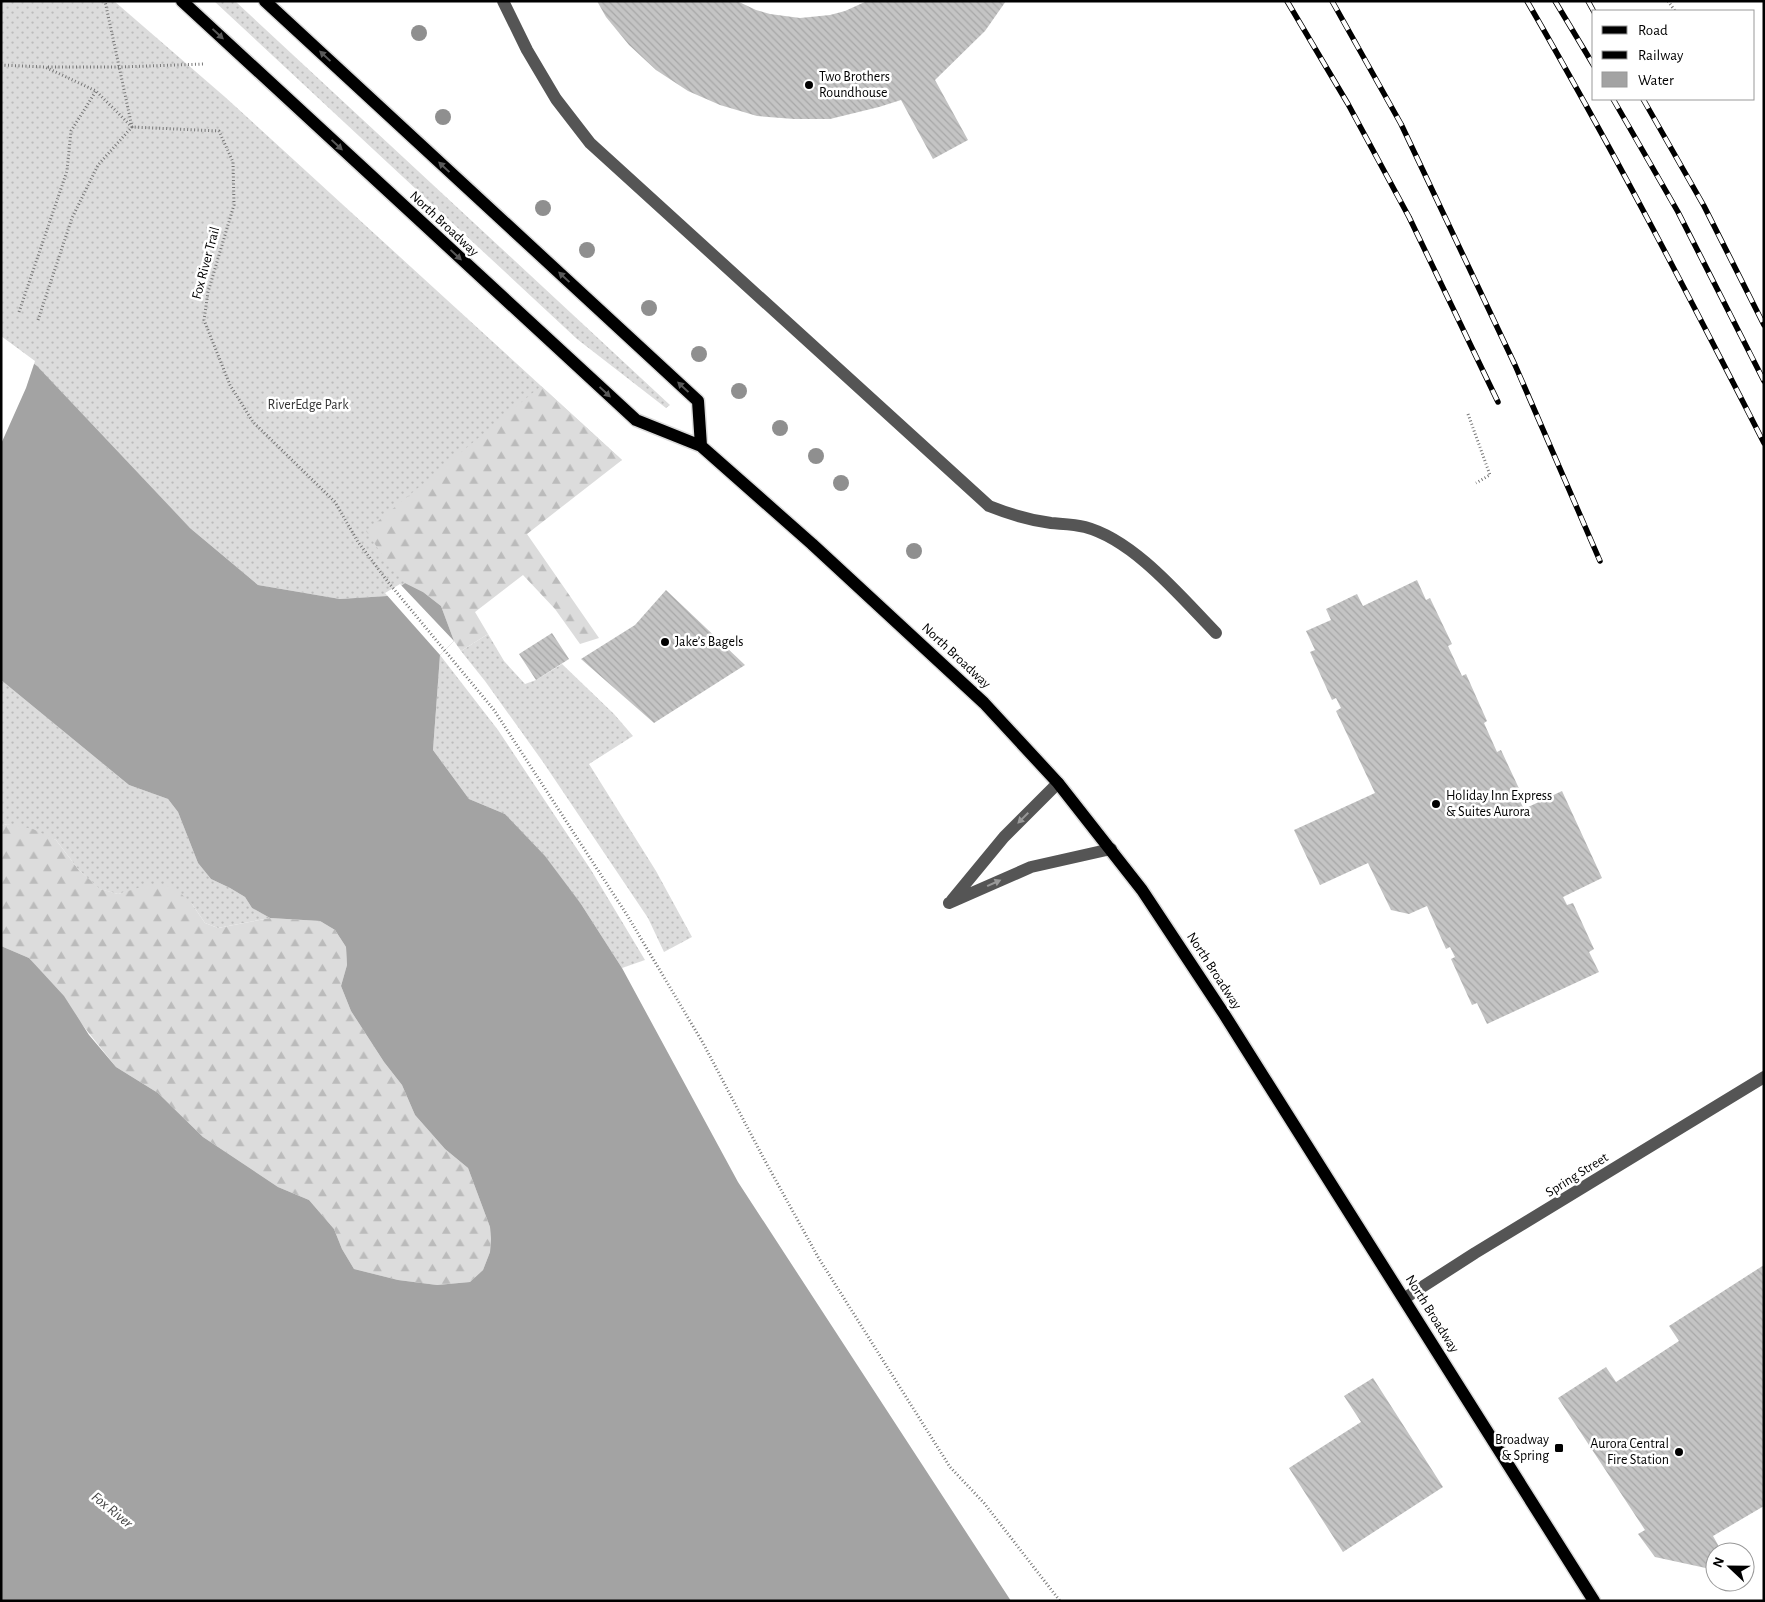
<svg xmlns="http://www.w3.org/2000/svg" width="1765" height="1602" font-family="'Alegreya Sans',sans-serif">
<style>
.grass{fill:url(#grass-dots)}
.forest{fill:url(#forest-firs)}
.water{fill:#a3a3a3}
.pier{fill:#fff}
.building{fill:url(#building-back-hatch)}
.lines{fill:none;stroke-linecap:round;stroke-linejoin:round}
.major-casing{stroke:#dbdbdb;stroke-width:15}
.path{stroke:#777;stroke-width:3;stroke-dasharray:1 2.5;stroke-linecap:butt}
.minor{stroke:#555;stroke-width:12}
.major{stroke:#000;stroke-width:12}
.rail-casing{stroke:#000;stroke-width:5.5}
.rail{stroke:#fff;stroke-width:4;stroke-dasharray:11;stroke-linecap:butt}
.tree{fill:#8f8f8f}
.oneway{fill:#595959}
.oneway2{fill:#999}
.poi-dot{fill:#000;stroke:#fff;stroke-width:2}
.labels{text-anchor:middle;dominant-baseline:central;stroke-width:5;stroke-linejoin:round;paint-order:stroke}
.poi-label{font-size:14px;fill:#000;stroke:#fff;text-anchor:start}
.street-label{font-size:14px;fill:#000;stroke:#fff}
.park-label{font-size:14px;fill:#333;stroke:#fff}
.water-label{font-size:15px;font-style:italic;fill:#444;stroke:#fff}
</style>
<defs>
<pattern id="grass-dots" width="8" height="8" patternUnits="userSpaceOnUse" patternTransform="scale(1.25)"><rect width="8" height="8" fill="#dcdcdc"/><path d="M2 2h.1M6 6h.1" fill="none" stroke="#bbb" stroke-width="1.8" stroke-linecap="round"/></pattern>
<pattern id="forest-firs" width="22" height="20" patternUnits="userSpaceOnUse" patternTransform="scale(1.25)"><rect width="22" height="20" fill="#dcdcdc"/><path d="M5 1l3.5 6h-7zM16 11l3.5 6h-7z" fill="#bbb"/></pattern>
<pattern id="building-back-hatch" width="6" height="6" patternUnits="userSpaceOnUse" patternTransform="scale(1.25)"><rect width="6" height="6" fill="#c4c4c4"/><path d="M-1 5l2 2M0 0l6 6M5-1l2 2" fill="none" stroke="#a7a7a7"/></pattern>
</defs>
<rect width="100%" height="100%" fill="#fff"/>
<path class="grass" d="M1 1H114L225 97 622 460 405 583 387 596 340 599 258 585 190 528 1 339Z
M214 1H235L670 405 666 408 577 339Z
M488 634 504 661 525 684 536 680 562 664 614 714 633 736 589 764 656 871 692 937 664 952 648 918 543 762 485 681 461 651Z
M440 655 498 730 591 870 645 960 622 968 581 904 505 814 469 799 433 750Z
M1 680 129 785 168 799 178 812 198 863 211 879 230 888 245 897 252 908 270 918 218 928 205 923 192 904 134 890 118 894 99 889 78 869 56 840 7 824 1 826Z"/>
<path class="forest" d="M541 386 622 460 527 534 599 638 580 644 555 609 523 575 475 612 488 634 461 651 454 641 441 606 423 592 405 583 381 553 366 531Z
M7 824 33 829 56 840 78 869 100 889 118 894 151 884 174 887 192 904 205 923 218 928 270 918 320 921 335 930 346 947 347 965 341 986 351 1011 384 1062 402 1085 415 1115 445 1149 468 1168 490 1227 491 1239 490 1252 483 1270 470 1282 437 1285 398 1280 354 1269 342 1249 334 1229 309 1200 278 1187 203 1137 158 1093 116 1067 29 958 1 946V826Z"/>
<path class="water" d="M1 339 37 366 190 528 258 585 340 599 387 596 405 583 423 592 441 606 454 641 440 655 433 750 469 799 505 814 545 856 581 904 622 968 738 1182 1011 1601H1V946L29 958 64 996 89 1035 116 1067 158 1093 203 1137 278 1187 309 1200 334 1229 342 1249 354 1269 398 1280 437 1285 470 1282 483 1270 490 1252 491 1239 490 1227 468 1168 445 1149 415 1115 402 1085 384 1062 351 1011 341 986 347 965 346 947 335 930 320 921 270 918 252 908 245 897 230 888 211 879 198 863 178 812 168 799 129 785 1 680Z"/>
<path class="pier" d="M1 336 35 361 26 388 1 444Z
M400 584 454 641 440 655 385 593Z"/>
<path class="building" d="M597 1H737L756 10 770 14 800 18 830 15 845 11 867 1H1006L985 31 935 80 968 140 933 159 901 100 879 107 830 119H794L757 116 720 105 688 91 656 70 629 45 606 17Z
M1417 580 1426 600 1430 598 1452 644 1448 646 1462 676 1466 674 1487 721 1484 723 1497 752 1501 750 1523 797 1519 799 1524 809 1562 791 1602 878 1563 897 1567 905 1573 903 1594 949 1589 952 1599 972 1487 1024 1477 1003 1472 1005 1451 959 1455 957 1450 947 1446 949 1427 906 1409 914 1391 910 1368 863 1320 885 1294 830 1375 793 1336 711 1341 708 1336 698 1332 700 1310 652 1315 650 1306 631 1331 620 1326 609 1357 594 1363 606Z
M666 590 745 665 654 723 581 659 635 625Z
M552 633 569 659 536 680 519 654Z
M1764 1265V1506L1713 1536 1722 1552H1715V1570L1655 1557 1638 1534 1645 1530 1558 1398 1606 1367 1616 1382 1679 1341 1669 1326Z
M1373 1378 1443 1487 1343 1552 1289 1468 1361 1422 1344 1396Z"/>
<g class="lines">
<defs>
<path id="major" d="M182 1 636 420 701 446 812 544 984 703 1058 783 1142 890 1224 1014 1594 1601
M265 1 698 401 701 446"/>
</defs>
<use href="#major" class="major-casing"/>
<path class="path" d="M1668 1 1675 11
M1 65 45 67 96 91 132 127 219 131 233 162 234 205 208 292 204 320 230 385 253 422 335 502 358 542 388 582 494 710 627 915 703 1043 764 1159 818 1257 950 1467 984 1503 1060 1601
M48 67H120L205 64
M19 312 67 171 71 131 96 91
M38 320 72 218 98 165 132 127 105 1
M1468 414 1490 475 1476 483"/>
<path class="minor" d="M503 1 527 50 556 99 590 143 989 506C1009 514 1029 520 1051 523 1062 524 1074 524 1085 527 1134 540 1181 597 1216 633
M952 900 1004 837 1058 783
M949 903 1031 867 1111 849
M1405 1298 1475 1253 1764 1077"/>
<use href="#major" class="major"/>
<defs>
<path id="rail" d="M1287 1 1348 104 1409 217 1498 402
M1332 1 1401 124 1515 365 1600 561
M1527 1C1611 146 1688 294 1764 443
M1555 1 1594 66
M1588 1 1594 12
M1613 99 1678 212 1764 381
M1643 99 1704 206 1764 325"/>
</defs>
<use href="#rail" class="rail-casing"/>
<use href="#rail" class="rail"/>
</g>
<g class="tree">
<circle cx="419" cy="33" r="8"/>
<circle cx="443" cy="117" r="8"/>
<circle cx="543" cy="208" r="8"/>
<circle cx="587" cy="250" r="8"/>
<circle cx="649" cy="308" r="8"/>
<circle cx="699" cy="354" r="8"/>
<circle cx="739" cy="391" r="8"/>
<circle cx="780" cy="428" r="8"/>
<circle cx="816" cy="456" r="8"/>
<circle cx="841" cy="483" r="8"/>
<circle cx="914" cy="551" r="8"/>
</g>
<defs><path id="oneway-solid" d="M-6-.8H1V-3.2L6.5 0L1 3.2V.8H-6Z" transform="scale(1.25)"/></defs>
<g class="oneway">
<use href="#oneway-solid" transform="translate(218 34) rotate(43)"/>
<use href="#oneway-solid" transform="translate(325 56) rotate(-137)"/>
<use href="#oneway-solid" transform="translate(337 145) rotate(43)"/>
<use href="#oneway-solid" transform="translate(444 167) rotate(-137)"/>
<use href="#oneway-solid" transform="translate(456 255) rotate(43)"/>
<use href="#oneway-solid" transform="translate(564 277) rotate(-137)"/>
<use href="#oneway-solid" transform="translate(683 387) rotate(-137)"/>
<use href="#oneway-solid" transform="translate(605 392) rotate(43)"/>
</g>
<g class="oneway2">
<use href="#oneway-solid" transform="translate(1023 818) rotate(135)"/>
<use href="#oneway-solid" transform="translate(994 883) rotate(-24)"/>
</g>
<g class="poi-dot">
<circle cx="809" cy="85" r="5"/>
<circle cx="665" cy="642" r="5"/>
<circle cx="1436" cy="804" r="5"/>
<rect x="1554" y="1443" width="10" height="10" rx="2.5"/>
<circle cx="1679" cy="1452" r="5"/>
</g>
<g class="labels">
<g class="poi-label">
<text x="819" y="77">Two Brothers<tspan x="819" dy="16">Roundhouse</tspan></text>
<text x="675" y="642">Jake’s Bagels</text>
<text x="1446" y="796">Holiday Inn Express<tspan x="1446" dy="16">&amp; Suites Aurora</tspan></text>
<text x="1549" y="1440" text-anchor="end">Broadway<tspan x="1549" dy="16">&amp; Spring</tspan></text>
<text x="1669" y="1444" text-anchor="end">Aurora Central<tspan x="1669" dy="16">Fire Station</tspan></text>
</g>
<g class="street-label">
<text transform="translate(444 224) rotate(43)">North Broadway</text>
<text transform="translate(206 263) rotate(-75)">Fox River Trail</text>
<text transform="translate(956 656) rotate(43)">North Broadway</text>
<text transform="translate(1214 971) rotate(57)">North Broadway</text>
<text transform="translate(1577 1175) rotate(-32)">Spring Street</text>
<text transform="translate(1432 1314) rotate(58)">North Broadway</text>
</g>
<g class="park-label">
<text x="308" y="405">RiverEdge Park</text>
</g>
<g class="water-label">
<text transform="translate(112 1510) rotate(39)">Fox River</text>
</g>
</g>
<rect width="1765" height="1602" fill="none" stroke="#000000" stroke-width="5"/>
<rect x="1592" y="10" width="162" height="90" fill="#ffffff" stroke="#999999"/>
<rect x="1602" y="26" width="25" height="8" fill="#000000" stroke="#999999"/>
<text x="1638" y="35" font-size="15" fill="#000000">Road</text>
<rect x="1602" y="51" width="25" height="8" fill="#000000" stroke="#999999"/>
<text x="1638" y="60" font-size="15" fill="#000000">Railway</text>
<rect x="1602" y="72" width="25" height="15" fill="#a3a3a3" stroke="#999999"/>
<text x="1638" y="85" font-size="15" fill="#000000">Water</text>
<g transform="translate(1730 1567) rotate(292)"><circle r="24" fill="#ffffff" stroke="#999999"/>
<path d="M0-4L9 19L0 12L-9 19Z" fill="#000000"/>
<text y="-8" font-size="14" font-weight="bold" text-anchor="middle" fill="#000000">N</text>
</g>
</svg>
